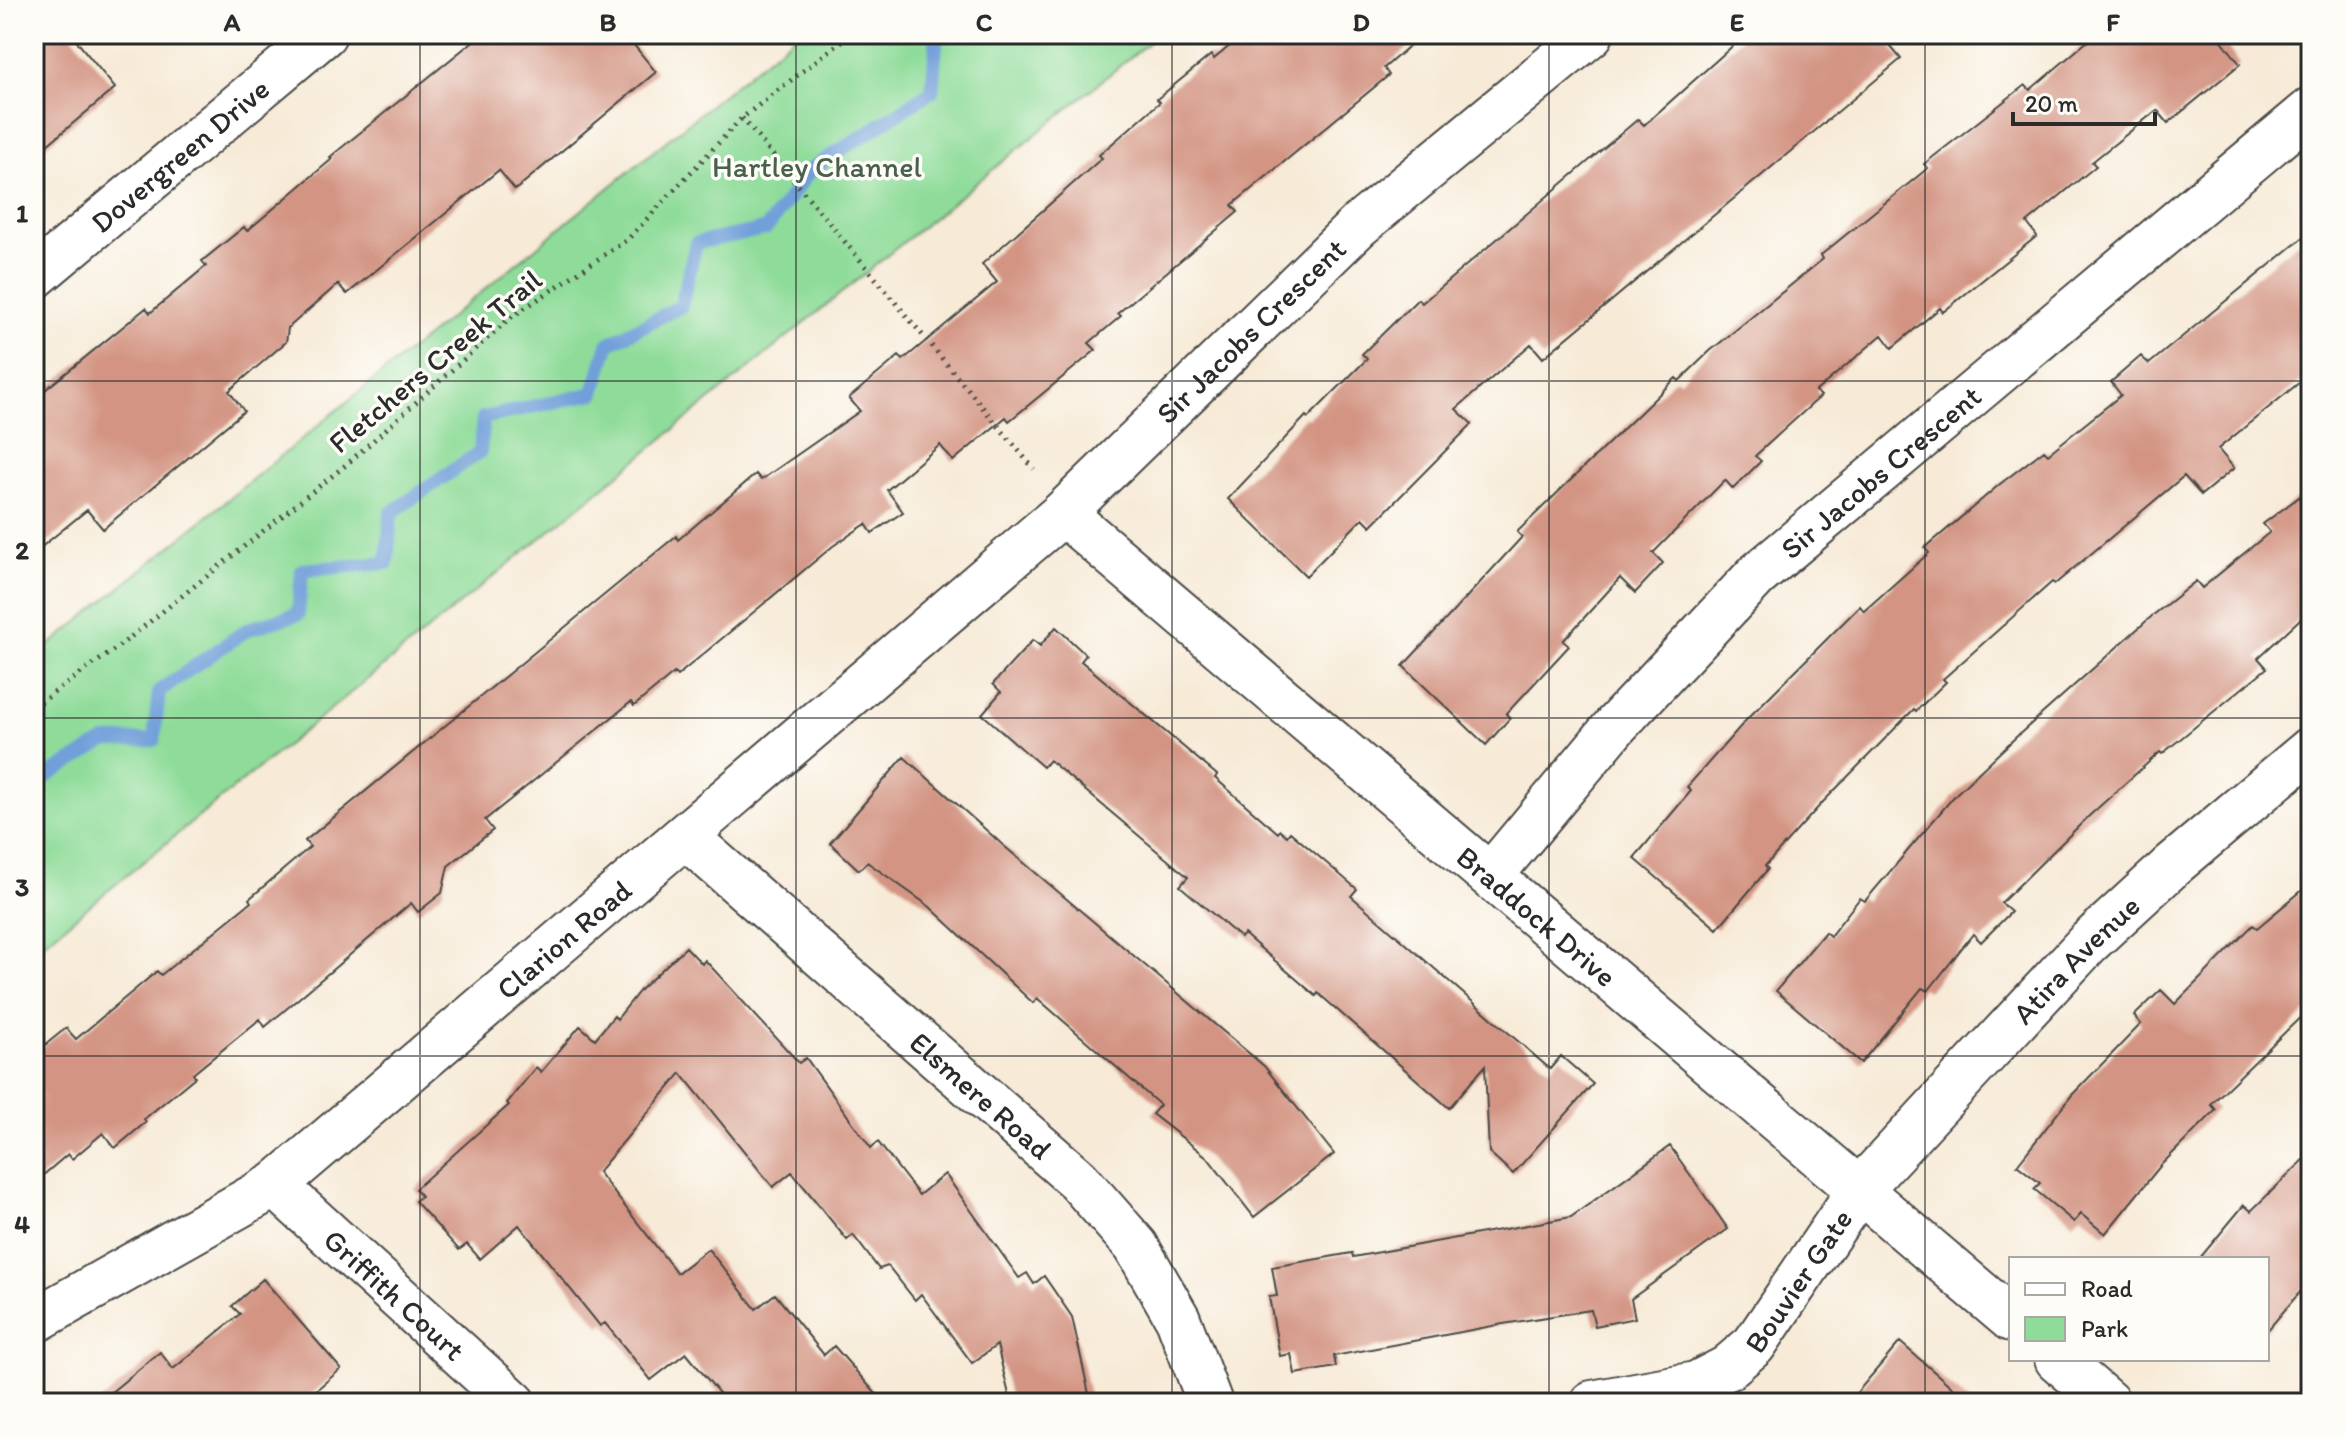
<svg xmlns="http://www.w3.org/2000/svg" width="2345" height="1437" font-family="Itim,sans-serif">
<style>
.green{fill:#8fdc9a;stroke:#5d8462;stroke-width:2}
.lines{fill:none;stroke-linecap:round;stroke-linejoin:round}
.stream{stroke:#719fd9;stroke-width:14}
.building{fill:#d39483}
.street-casing{stroke:#4a4845;stroke-width:48}
.path{stroke:#4a4845;stroke-width:5;stroke-dasharray:2 6;stroke-linecap:butt}
.street{stroke:#fff;stroke-width:44}
.grid{fill:none;stroke:#2b2b2b;stroke-width:2;stroke-opacity:0.55}
.labels{text-anchor:middle;dominant-baseline:central;stroke-width:7;stroke-linejoin:round;paint-order:stroke}
.street-label{font-size:30px;fill:#2b2b2b;stroke:#fdfcf7}
.park-label{font-size:30px;fill:#49604c;stroke:#fdfcf7}
.neatline{fill:none;stroke:#2b2b2b;stroke-width:3}
.grid-label{font-size:26px;text-anchor:middle;font-weight:bold;fill:#2b2b2b}
</style>
<rect width="100%" height="100%" fill="#fdfcf7"/>
<filter id="ink" filterUnits="userSpaceOnUse"><feTurbulence type="fractalNoise" baseFrequency=".0125" numOctaves="2"/><feDisplacementMap in="SourceGraphic" scale="16" xChannelSelector="R" yChannelSelector="G"/><feConvolveMatrix kernelMatrix="1 2 1 2 8 2 1 2 1" color-interpolation-filters="sRGB"/></filter>
<filter id="wash" filterUnits="userSpaceOnUse"><feTurbulence type="fractalNoise" baseFrequency=".006" numOctaves="4" result="noise"/><feDisplacementMap in="SourceGraphic" scale="32" xChannelSelector="R" yChannelSelector="G"/><feGaussianBlur stdDeviation="1.8" result="paint"/><feColorMatrix in="noise" values="0 0 0 0 0 0 0 0 0 0 0 0 0 0 0 0 0 1.4 0 .05"/><feComposite in="paint" operator="in"/></filter>
<g filter="url(#wash)">
<rect width="100%" height="100%" fill="#f7ead7"/>
<path class="green" d="M797 34H1159L34 951V658Z"/>
<g class="lines">
<path class="stream" d="M34 784 105 741 154 740 159 691 248 629 298 614 302 570 387 563 391 513 480 452 483 418 594 393 608 344 681 306 696 243 766 229 811 169 932 91 937 34"/>
</g>
<g id="blocks">
<path class="building" d="M34 34H71L115 88 34 156Z
M482 34H625L656 72 515 190 499 170 347 294 338 284 288 328 286 342 229 391 244 411 103 529 87 510 34 553V399L146 308 150 313 206 266 202 261 244 227 247 231 332 159 330 157Z
M1244 34H1423L1384 68 1389 75 1232 205 1238 212 1118 313 1121 316 1089 343 1096 350 1009 421 1006 417 953 461 940 445 887 490 903 512 872 533 866 524 833 546 677 676 674 673 634 706 631 702 485 820 493 830 448 866 442 893 418 912 411 903 265 1027 260 1019 193 1074 195 1077 144 1119 146 1122 115 1148 103 1133 72 1159 68 1154 34 1183V1054L66 1028 76 1039 157 971 161 975 251 902 249 899 310 847 305 841 676 536 678 540 756 474 761 480 860 411 849 398 899 356 903 360 997 282 982 264 1102 158 1099 155 1160 102 1157 99 1211 55 1214 59Z
M1746 34H1880L1901 59 1543 358 1531 344 1456 409 1472 424 1371 526 1363 518 1306 576 1228 499 1306 416 1308 418 1367 359 1362 354 1418 299 1422 303 1638 119 1644 125Z
M2096 34H2217L2240 64 2168 123 2157 110 2092 162 2096 166 2027 223 2037 236 1943 312 1940 308 1892 348 1882 335 1816 391 1821 396 1755 456 1761 461 1733 489 1725 480 1653 553 1663 563 1635 593 1620 578 1563 641 1569 646 1506 714 1510 718 1486 745 1403 666 1522 537 1517 532 1676 378 1679 381 1710 351 1823 259 1821 255 1928 168 1924 164 2025 85 2030 90Z
M2311 231V373L2218 449 2234 468 2201 495 2184 476 2055 584 2052 582 1943 679 1946 682 1916 711 1914 709 1823 802 1765 866 1768 869 1717 929 1634 858 1691 791 1687 787 1748 718 1860 606 1864 611 1929 553 1925 548 2000 484 2044 450 2048 454 2121 395 2111 382 2141 356 2149 364Z
M2311 488V609L2258 658 2267 668 2162 754 2160 752 2089 816 2001 903 2011 912 1981 942 1973 934 1928 991 1922 988 1861 1063 1776 991 1825 932 1830 936 1860 898 1865 901 1956 794 2015 738 2152 616 2196 581 2202 588 2270 532 2263 524Z
M1056 627 1086 655 1081 661 1217 775 1215 778 1278 833 1280 830 1287 836 1290 832 1357 889 1351 896 1550 1069 1561 1056 1593 1084 1513 1174 1489 1152 1485 1066 1449 1108 1318 993 1316 996 1244 934 1241 938 1180 886 1188 877 1049 760 1043 767 982 714 1001 692 993 684 1033 640 1040 646Z
M904 757 1004 846 1264 1066 1334 1154 1254 1217 1207 1157 1152 1114 1160 1105 1037 998 1033 1003 929 906 867 862 859 870 830 843Z
M2311 883V1007L2211 1104 2216 1110 2161 1165 2105 1234 2081 1214 2074 1222 2034 1189 2040 1183 2017 1165 2072 1095 2141 1024 2134 1016 2161 990 2175 1004 2253 925 2257 928Z
M686 947 702 964 705 960 799 1063 806 1058 871 1148 878 1142 919 1195 945 1174 1019 1278 1027 1273 1034 1284 1044 1276 1072 1317 1091 1403H1011L997 1345 972 1363 921 1294 915 1300 888 1266 879 1269 853 1235 847 1240 792 1172 773 1187 681 1073 598 1172 677 1273 708 1249 756 1309 775 1294 824 1355 834 1346 884 1403H727L686 1353 651 1380 605 1323 600 1326 519 1225 480 1259 467 1244 459 1250 415 1201 421 1196 415 1189 509 1105 507 1103 536 1067 541 1072 580 1026 595 1039 614 1016 617 1019 641 989Z
M1670 1146 1728 1229 1631 1299 1635 1318 1595 1326 1591 1310 1503 1324 1334 1356 1336 1367 1295 1374 1291 1354 1280 1356 1269 1297 1277 1296 1272 1267 1352 1253 1353 1257 1571 1217Z
M2311 1153V1279L2267 1331V1259H2199L2244 1205 2251 1211Z
M263 1279 341 1369 301 1403H98L160 1352 173 1369 240 1314 232 1306Z
M1900 1342 1970 1403H1848Z"/>
</g>
</g>
<g filter="url(#ink)">
<use href="#blocks" fill-opacity="0" stroke="#4a4845" stroke-width="2"/>
<g class="lines">
<defs>
<g id="street">
<path id="s1" d="M34 277 324 34"/>
<path id="s2" d="M1063 513 2011 1319"/>
<path id="s3" d="M686 837 1078 1180 1136 1246 1178 1319 1210 1403"/>
<path id="s4" d="M1491 875 1615 726 1756 576 2311 110"/>
<path id="s5" d="M275 1185 514 1403"/>
<path id="s6" d="M34 1321 275 1185 1063 513 1358 226 1591 34"/>
<path d="M2057 1359 2108 1403"/>
<path id="s7" d="M1592 1403 1696 1384 1727 1368 1754 1345 1860 1189 2088 943 2174 864 2311 749"/>
</g>
</defs>
<use href="#street" class="street-casing"/>
<path class="path" d="M742 118 1034 469
M34 707 122 644 347 464 510 318 628 239 742 118 851 34"/>
<use href="#street" class="street"/>
</g>
</g>
<path class="grid" d="M420 34V1403M796 34V1403M1172 34V1403M1549 34V1403M1925 34V1403M34 381H2311M34 718H2311M34 1056H2311"/>
<g class="labels">
<g class="street-label">
<text stroke="none"><textPath href="#s1" startOffset="190">Dovergreen Drive</textPath></text>
<text stroke="none"><textPath href="#s6" startOffset="1574">Sir Jacobs Crescent</textPath></text>
<text transform="translate(435 361) rotate(-40)">Fletchers Creek Trail</text>
<text stroke="none"><textPath href="#s4" startOffset="562">Sir Jacobs Crescent</textPath></text>
<text stroke="none"><textPath href="#s2" startOffset="622">Braddock Drive</textPath></text>
<text stroke="none"><textPath href="#s6" startOffset="656">Clarion Road</textPath></text>
<text stroke="none"><textPath href="#s7" startOffset="680">Atira Avenue</textPath></text>
<text stroke="none"><textPath href="#s3" startOffset="392">Elsmere Road</textPath></text>
<text stroke="none"><textPath href="#s7" startOffset="254">Bouvier Gate</textPath></text>
<text stroke="none"><textPath href="#s5" startOffset="162">Griffith Court</textPath></text>
</g>
<g class="park-label">
<text x="817" y="166">Hartley Channel</text>
</g>
</g>
<rect width="2345" height="1437" fill="none" stroke="#fdfcf7" stroke-width="88"/>
<rect x="2009" y="1257" width="260" height="104" fill="#fdfcf7" stroke="#a9a8a5" stroke-width="2"/>
<rect x="2025" y="1283" width="40" height="12" fill="#ffffff" stroke="#a9a8a5" stroke-width="2"/>
<text x="2081" y="1297" font-size="24" fill="#2b2b2b">Road</text>
<rect x="2025" y="1317" width="40" height="24" fill="#8fdc9a" stroke="#a9a8a5" stroke-width="2"/>
<text x="2081" y="1337" font-size="24" fill="#2b2b2b">Park</text>
<path d="M2013 112v12h142v-12" fill="none" stroke="#2b2b2b" stroke-width="4"/>
<text x="2025" y="112" font-size="24" fill="#2b2b2b" stroke="#fdfcf7" stroke-width="6" paint-order="stroke">20 m</text>
<rect x="44" y="44" width="2257" height="1349" class="neatline"/>
<g class="grid-label">
<text x="232" y="31">A</text>
<text x="608" y="31">B</text>
<text x="984" y="31">C</text>
<text x="1361" y="31">D</text>
<text x="1737" y="31">E</text>
<text x="2113" y="31">F</text>
<text x="22" y="222">1</text>
<text x="22" y="559">2</text>
<text x="22" y="896">3</text>
<text x="22" y="1233">4</text>
</g>
</svg>
